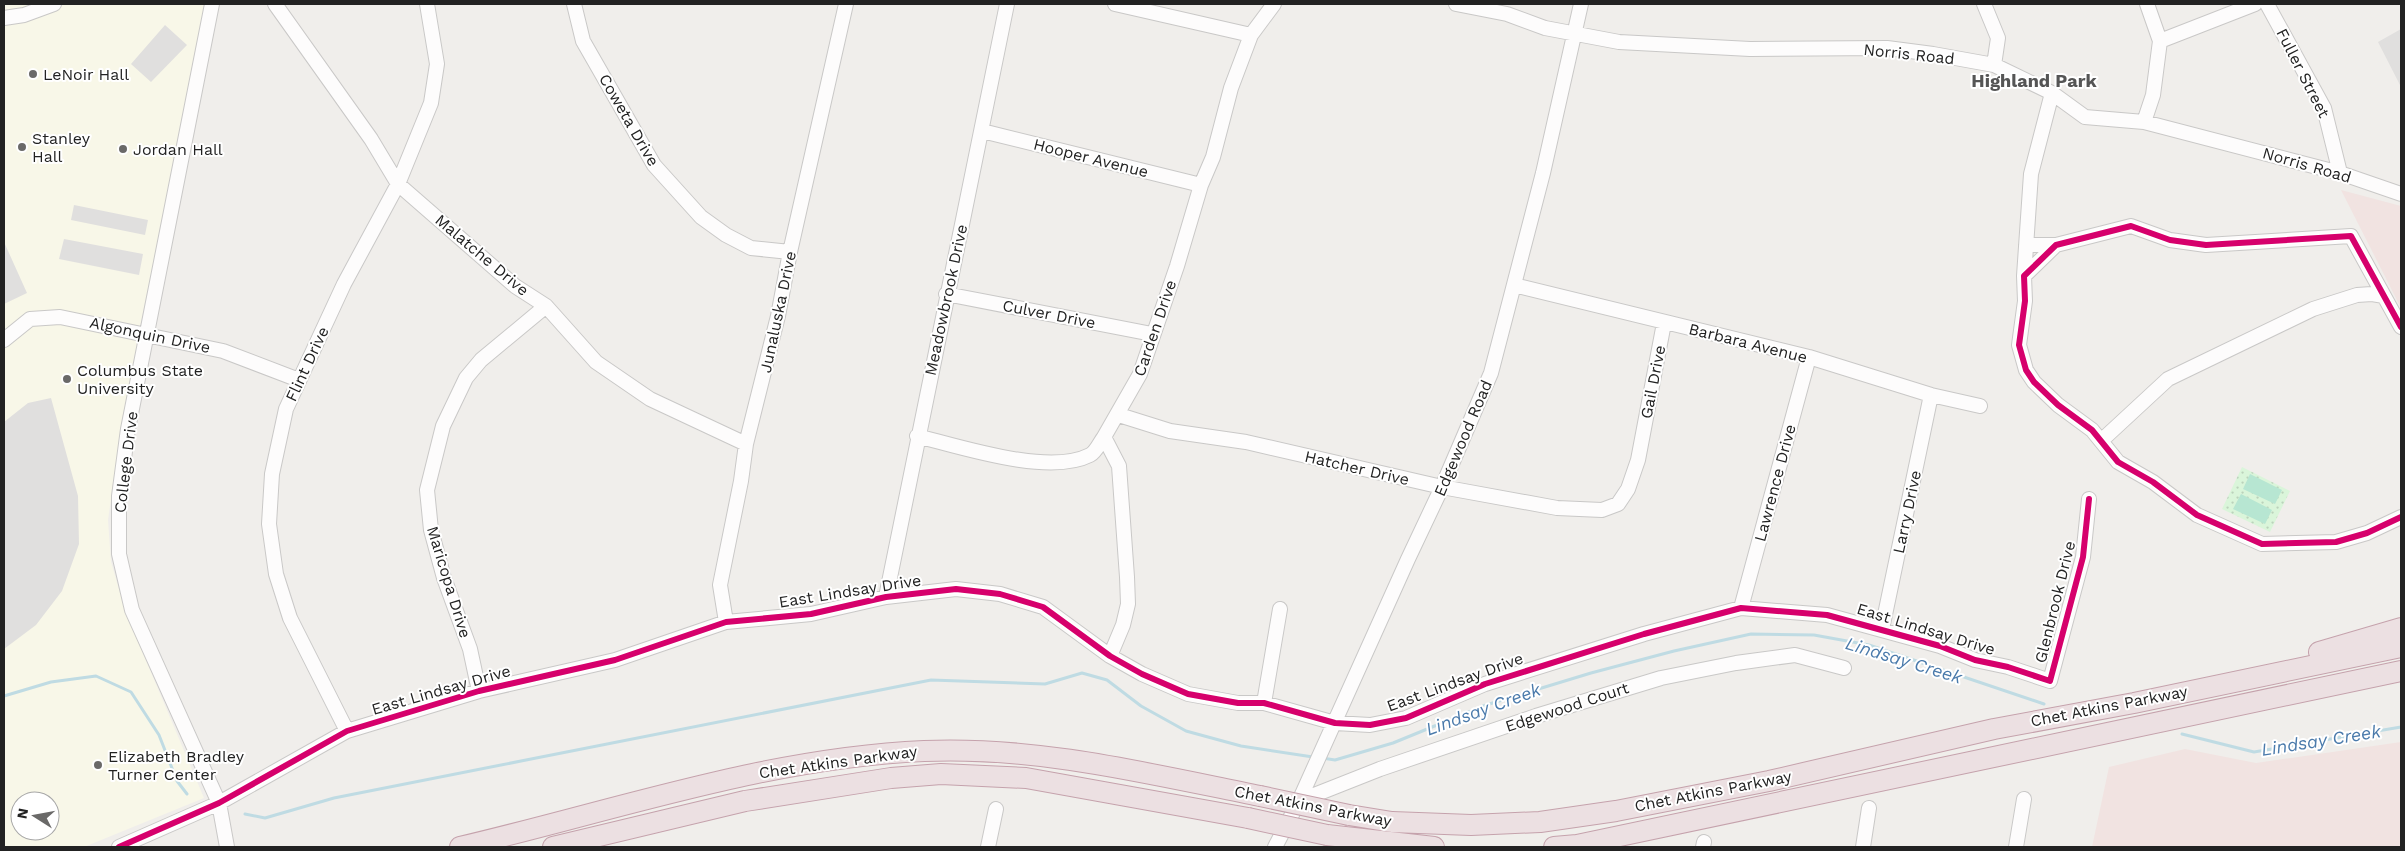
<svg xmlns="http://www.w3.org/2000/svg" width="2405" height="851" font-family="'Work Sans',sans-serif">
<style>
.commercial{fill:#f1e3e1}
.education{fill:#f8f7e8;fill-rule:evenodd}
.park{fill:url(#park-dots)}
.pitch{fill:#b7e6d2}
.parking{fill:#e0dfde}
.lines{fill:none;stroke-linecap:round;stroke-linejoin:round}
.stream{stroke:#bfdbe3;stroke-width:3}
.minor-casing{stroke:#c9c8c7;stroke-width:16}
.highway-casing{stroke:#c5a2ac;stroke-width:22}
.minor{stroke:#fdfcfc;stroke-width:14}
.highway{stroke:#ece0e2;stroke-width:20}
.highway-bridge-casing{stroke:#c5a2ac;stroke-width:22;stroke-linecap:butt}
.highway-bridge{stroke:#ece0e2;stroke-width:20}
.cycleway-casing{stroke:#fff;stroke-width:9}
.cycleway{stroke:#d6006c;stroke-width:6}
.poi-dot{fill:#6a6968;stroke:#fff;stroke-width:2}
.labels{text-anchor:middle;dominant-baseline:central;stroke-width:4;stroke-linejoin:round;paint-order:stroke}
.street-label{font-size:16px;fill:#222;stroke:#fff}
.poi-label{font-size:16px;fill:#222;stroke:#fff;text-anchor:start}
.neighbourhood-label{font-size:18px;font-weight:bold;fill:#555;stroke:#fff}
.water-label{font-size:18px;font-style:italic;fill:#4a7aab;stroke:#fff}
</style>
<defs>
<pattern id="park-dots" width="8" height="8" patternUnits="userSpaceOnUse" patternTransform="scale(1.25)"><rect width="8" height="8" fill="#daf5da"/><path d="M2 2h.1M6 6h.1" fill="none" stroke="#bbd2bb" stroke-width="1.8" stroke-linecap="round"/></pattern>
</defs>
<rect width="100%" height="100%" fill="#f0eeeb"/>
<path class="commercial" d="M2341 190 2401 206V308Z
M2401 742V847H2092L2109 767 2185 749 2256 763Z"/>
<path class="education" d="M4 4H208L140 326 121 431 108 520 111 562 126 613 204 798 84 847H4ZM20 801H50V831H20Z"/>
<path class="park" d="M2242 467 2290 491 2270 532 2222 509Z"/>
<path class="pitch" d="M2250 474 2282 490 2275 504 2243 489Z
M2241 494 2272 510 2265 524 2233 509Z"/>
<path class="parking" d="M165 25 187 45 151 82 131 64Z
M2401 29V87L2378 42Z
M74 205 148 220 145 235 71 220Z
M64 239 143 254 139 275 59 259Z
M4 242 27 293 4 304Z
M51 398 78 496 79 544 62 591 36 625 4 649V422L28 403Z"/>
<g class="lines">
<path class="stream" d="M4 696 51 682 96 676 131 692 159 735 177 781 187 794
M2182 734 2254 752 2401 727
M1322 758 1335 760 1393 743 1486 705 1591 673 1674 651 1751 634 1814 635 1869 645 2044 704
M245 814 265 818 334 798 931 680 1045 684 1082 673 1107 680 1141 706 1186 731 1241 746 1313 757"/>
<defs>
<path id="minor" d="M212 4 128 429 119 496V554L132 610 219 803 227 847
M275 4 371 139 398 184 515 286 546 306 596 362 650 399 746 444
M574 4 583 41 654 165 701 217 726 235 751 248 790 252
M1115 4 1251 35
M1456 4 1507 14 1545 28 1619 42 1750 49 1887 48 1933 54 1994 65 2052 93 2085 117 2144 122 2340 173 2401 194
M1984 4 1998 38 1994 65
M2267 4 2324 108 2340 173
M4 18 24 15 54 4
M2160 41 2255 4
M2144 122 2153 95 2160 41 2147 4
M982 131 1201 185
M2026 245H2056
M2024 276 2031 174 2052 93
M1514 285 1809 357 1931 395 1980 406
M946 294 1152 334
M2401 327 2351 236 2206 245 2170 240 2131 226 2056 245 2024 276 2025 301 2019 345 2026 370 2034 382 2058 405 2092 430 2118 462 2153 482 2197 515 2262 544 2336 542 2367 533 2401 517
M4 340 30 319 60 317 223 351 299 380
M1119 415 1170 431 1246 442 1442 487 1557 508 1602 510 1618 504 1628 489 1638 460 1664 323
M917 436C961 447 1049 476 1090 455 1096 452 1100 442 1104 437
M2101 441 2168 379 2313 309 2357 295 2372 294 2384 296
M886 597 1007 4
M1741 608 1809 357
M726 622 720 585 741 481 746 444 778 316 790 252 846 4
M1882 629 1931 395
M1110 656 1123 625 1128 604 1127 577 1119 466 1104 437 1140 374 1177 266 1201 185 1213 157 1231 88 1251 35 1274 4
M479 691 470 649 444 578 431 530 427 490 443 426 466 378 481 360 546 306
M1264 703 1280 609
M347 731 290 618 276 574 269 524 272 474 286 409 344 284 398 184 431 103 437 64 427 4
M1299 801 1380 769 1536 716 1661 678 1736 663 1795 655 1844 668
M119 847 219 803 347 731 479 691 615 660 726 622 811 614 886 597 956 589 1000 594 1043 607 1110 656 1142 674 1188 694 1238 703H1264L1335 723 1370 725 1406 718 1485 684 1644 634 1741 608 1827 615 1940 646 1975 660 2008 667 2050 681 2083 557 2089 499
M988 847 996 809
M1275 847 1299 801 1408 559 1442 487 1491 373 1543 173 1581 4
M1703 847 1704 842
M1863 847 1869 808
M2016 847 2024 799"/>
<path id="highway" d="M2319 652 2401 628
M1349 815 1392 822 1471 825 1540 822 1616 811 1769 781 1994 729 2134 703 2401 647
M1327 835 1434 847
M460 847C614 811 765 758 924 751 1037 746 1150 774 1260 796
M553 847 745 801 891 778 941 774 1026 778 1248 818
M1554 847 1577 845C1852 789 2126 727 2401 671"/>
</defs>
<use href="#minor" class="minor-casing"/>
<use href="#highway" class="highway-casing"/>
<use href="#minor" class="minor"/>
<use href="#highway" class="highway"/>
<defs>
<path id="highway-bridge" d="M1260 796 1349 815
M1248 818 1327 835"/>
</defs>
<use href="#highway-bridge" class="highway-bridge-casing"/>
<use href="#highway-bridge" class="highway-bridge"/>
<defs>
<path id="cycleway" d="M2401 327 2351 236 2206 245 2170 240 2131 226 2056 245 2024 276 2025 301 2019 345 2026 370 2034 382 2058 405 2092 430 2118 462 2153 482 2197 515 2262 544 2336 542 2367 533 2401 517
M119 847 219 803 347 731 479 691 615 660 726 622 811 614 886 597 956 589 1000 594 1043 607 1110 656 1142 674 1188 694 1238 703H1264L1335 723 1370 725 1406 718 1485 684 1644 634 1741 608 1827 615 1940 646 1975 660 2008 667 2050 681 2083 557 2089 499"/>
</defs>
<use href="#cycleway" class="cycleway-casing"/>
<use href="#cycleway" class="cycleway"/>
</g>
<g class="poi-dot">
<circle cx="33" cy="74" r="5"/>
<circle cx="22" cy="147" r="5"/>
<circle cx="123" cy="149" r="5"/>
<circle cx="67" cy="379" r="5"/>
<circle cx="98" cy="765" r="5"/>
</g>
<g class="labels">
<g class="street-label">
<text transform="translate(1909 54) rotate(6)">Norris Road</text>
<text transform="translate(2303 73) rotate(63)">Fuller Street</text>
<text transform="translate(629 120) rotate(60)">Coweta Drive</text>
<text transform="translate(1091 158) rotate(14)">Hooper Avenue</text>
<text transform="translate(2307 165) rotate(16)">Norris Road</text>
<text transform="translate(482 255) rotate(40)">Malatche Drive</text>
<text transform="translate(946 300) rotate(-78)">Meadowbrook Drive</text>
<text transform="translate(778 312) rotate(-78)">Junaluska Drive</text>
<text transform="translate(1049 314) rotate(11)">Culver Drive</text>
<text transform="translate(1155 328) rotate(-71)">Carden Drive</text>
<text transform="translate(150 335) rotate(12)">Algonquin Drive</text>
<text transform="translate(1748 343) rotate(14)">Barbara Avenue</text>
<text transform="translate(307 364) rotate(-65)">Flint Drive</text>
<text transform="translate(1653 382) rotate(-79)">Gail Drive</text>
<text transform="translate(1463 438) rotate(-67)">Edgewood Road</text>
<text transform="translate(126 462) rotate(-83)">College Drive</text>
<text transform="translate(1357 468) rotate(13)">Hatcher Drive</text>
<text transform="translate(1775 483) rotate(-75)">Lawrence Drive</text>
<text transform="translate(1907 512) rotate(-78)">Larry Drive</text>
<text transform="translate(449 582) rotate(73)">Maricopa Drive</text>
<text transform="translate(850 591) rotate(-9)">East Lindsay Drive</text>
<text transform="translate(2055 602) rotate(-76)">Glenbrook Drive</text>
<text transform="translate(1926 629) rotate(17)">East Lindsay Drive</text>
<text transform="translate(1455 682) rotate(-20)">East Lindsay Drive</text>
<text transform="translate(441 690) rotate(-16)">East Lindsay Drive</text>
<text transform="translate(2109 706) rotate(-11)">Chet Atkins Parkway</text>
<text transform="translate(1567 707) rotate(-18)">Edgewood Court</text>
<text transform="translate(838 762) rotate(-8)">Chet Atkins Parkway</text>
<text transform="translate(1713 791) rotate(-11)">Chet Atkins Parkway</text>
<text transform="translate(1313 806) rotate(11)">Chet Atkins Parkway</text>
</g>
<g class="poi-label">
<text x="43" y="74">LeNoir Hall</text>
<text x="32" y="138">Stanley<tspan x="32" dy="18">Hall</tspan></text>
<text x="133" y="149">Jordan Hall</text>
<text x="77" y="370">Columbus State<tspan x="77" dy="18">University</tspan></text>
<text x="108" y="756">Elizabeth Bradley<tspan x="108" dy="18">Turner Center</tspan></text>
</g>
<g class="neighbourhood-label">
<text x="2034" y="80">Highland Park</text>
</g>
<g class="water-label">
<text transform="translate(1904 660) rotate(17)">Lindsay Creek</text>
<text transform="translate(1483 709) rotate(-20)">Lindsay Creek</text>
<text transform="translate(2321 740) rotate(-9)">Lindsay Creek</text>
</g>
</g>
<rect width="2405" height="851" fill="none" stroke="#222222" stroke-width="10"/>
<g transform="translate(35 816) rotate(281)"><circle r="24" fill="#ffffff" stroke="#a7a7a7"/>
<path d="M0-4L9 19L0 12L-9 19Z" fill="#6a6968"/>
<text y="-8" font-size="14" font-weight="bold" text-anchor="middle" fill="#222222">N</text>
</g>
</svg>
